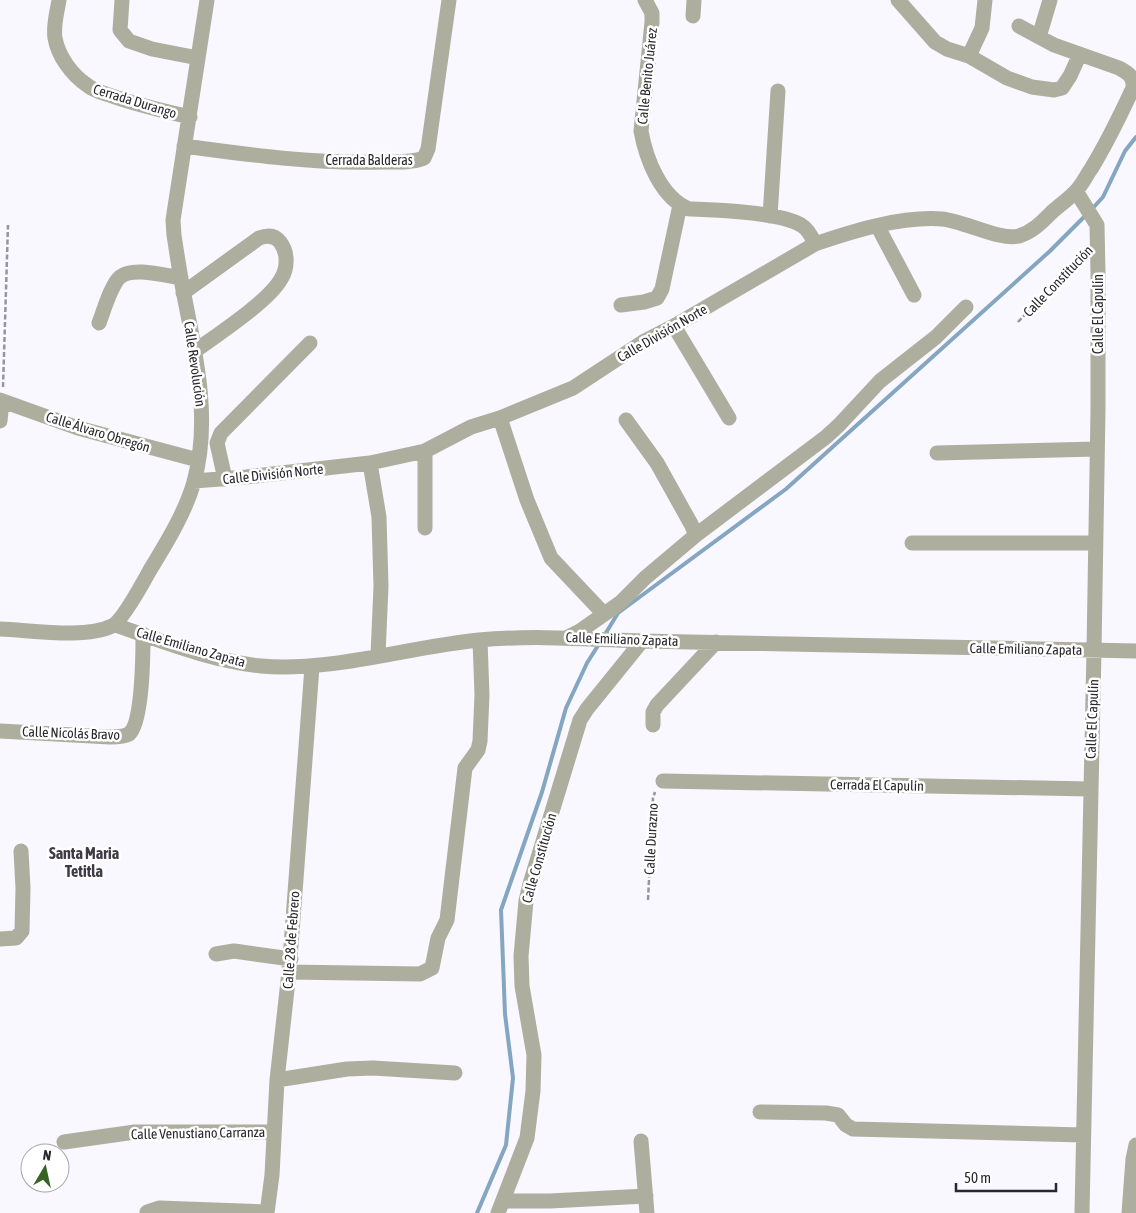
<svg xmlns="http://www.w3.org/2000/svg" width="1136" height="1213" font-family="'Asap Condensed',sans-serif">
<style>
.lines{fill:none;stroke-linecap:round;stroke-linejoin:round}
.stream{stroke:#84a6c0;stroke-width:4}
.path{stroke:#97959c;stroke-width:2.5;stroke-dasharray:5 2.5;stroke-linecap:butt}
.minor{stroke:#adae9d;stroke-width:15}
.labels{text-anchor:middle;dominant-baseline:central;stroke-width:5;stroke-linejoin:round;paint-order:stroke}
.street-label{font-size:14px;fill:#29282d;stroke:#fff}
.quarter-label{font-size:16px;font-weight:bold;fill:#3e3b45;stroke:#fff}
</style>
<rect width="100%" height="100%" fill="#f9f7ff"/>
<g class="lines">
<path class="stream" d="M1092 209 1103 197 1125 151 1136 137
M604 636 618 613 786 489 1050 251 1087 214
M477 1213 506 1145 513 1078 505 1014 501 910 542 792 566 708 587 663 599 644"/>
<path class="path" d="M1018 322 1084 253
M3 387 8 225
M648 900 653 798 655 792"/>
<path class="minor" d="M59 0C57 13 53 25 55 38 58 56 72 75 87 85 94 91 103 93 112 96 137 105 164 111 190 117
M122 0 120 30 129 41 152 49 198 58
M645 0 652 13V22L641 131C646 159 661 198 689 209 716 210 780 212 801 225 808 229 812 237 815 244
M898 0 935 42 947 49 969 56 1007 78 1032 87 1054 90 1062 88 1070 76 1080 54
M693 16 694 0
M1039 37 1050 0
M969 56 982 28 985 0
M184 146C249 155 316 164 382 162 395 162 412 163 424 158L428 149 449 0
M1076 191 1097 225 1098 273V410L1094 650 1082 1213
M770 216 778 91
M878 227 914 295
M183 293 259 238C267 235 275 235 280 242 288 252 288 268 281 279 269 301 217 335 195 351
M621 305 644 302 657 298 662 289 680 205
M99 323C104 310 111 285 120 277 133 266 166 276 181 278
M674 326 729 418
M0 400 78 428 198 460
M500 418 527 500 551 558 604 614
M626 420 657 463 691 524 696 535
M0 421 2 401
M425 451V528
M937 453 1097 449
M370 463 379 517 381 586 378 655
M225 479 217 443 221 433 310 343
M194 481 246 477 370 463 425 451 471 427 500 418 573 388 643 342 674 326 815 244C853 231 901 216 942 219 964 221 1001 241 1019 236 1032 232 1041 223 1050 214 1058 206 1068 200 1076 191 1082 185 1086 176 1091 169 1107 143 1120 116 1133 88 1134 76 1128 73 1119 68L1054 45 1019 26
M912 543H1095
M115 625C162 641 211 661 261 666 332 672 408 647 479 640 533 635 587 639 642 641L1136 651
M0 629C31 630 85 639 112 626 122 621 144 581 150 570 167 542 185 513 194 482 211 420 196 356 184 295 180 275 177 255 174 235L173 220 207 0
M568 637 580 631 620 603 645 578 696 535 826 437 839 425 880 381 936 337 966 307
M653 725V712L657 705 716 642
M0 731 110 737C116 737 124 737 129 734 143 723 143 652 143 634
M663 781 1090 789
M0 939 16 938 22 931 23 888 21 851
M216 954 234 951 291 959
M289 972 420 974 432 968 438 938 447 920 465 768 478 750 480 741 482 695 480 640
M277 1080 347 1069 373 1068 455 1073
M760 1112 826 1113 838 1115 846 1125 853 1129 1083 1135
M641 1141 647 1213
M64 1142 135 1132H273
M503 1201H550L646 1196
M147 1212 159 1208 267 1212
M267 1213 272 1175 277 1080 289 972 312 667
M498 1213 527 1138 533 1091 534 1055 522 986 521 956 526 901 530 884 580 720 587 709 642 641
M1129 1213 1133 1159 1136 1145"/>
</g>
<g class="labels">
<g class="street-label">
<text transform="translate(647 76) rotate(-84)">Calle Benito Juárez</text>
<text transform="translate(135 101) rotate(17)">Cerrada Durango</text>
<text x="369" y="160">Cerrada Balderas</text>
<text transform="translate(1058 281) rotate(-46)">Calle Constitución</text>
<text transform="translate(1098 314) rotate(-90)">Calle El Capulín</text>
<text transform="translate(662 333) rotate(-30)">Calle División Norte</text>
<text transform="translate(195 364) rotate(82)">Calle Revolución</text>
<text transform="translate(98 432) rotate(17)">Calle Álvaro Obregón</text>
<text transform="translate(273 474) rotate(-6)">Calle División Norte</text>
<text transform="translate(622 639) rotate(2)">Calle Emiliano Zapata</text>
<text transform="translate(191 647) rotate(16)">Calle Emiliano Zapata</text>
<text transform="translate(1026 649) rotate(1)">Calle Emiliano Zapata</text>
<text transform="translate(1092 719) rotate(-88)">Calle El Capulín</text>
<text transform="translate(71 733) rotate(2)">Calle Nicolás Bravo</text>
<text transform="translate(877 785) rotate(1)">Cerrada El Capulín</text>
<text transform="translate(651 839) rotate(-87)">Calle Durazno</text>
<text transform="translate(539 858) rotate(-74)">Calle Constitución</text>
<text transform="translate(291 940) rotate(-86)">Calle 28 de Febrero</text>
<text transform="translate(198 1133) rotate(-1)">Calle Venustiano Carranza</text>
</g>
<g class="quarter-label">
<text x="84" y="853">Santa Maria<tspan x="84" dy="18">Tetitla</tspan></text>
</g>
</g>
<g transform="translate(45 1168) rotate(9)"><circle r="24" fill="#ffffff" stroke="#a9a9ab"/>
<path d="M0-4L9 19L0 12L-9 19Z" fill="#386423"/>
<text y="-8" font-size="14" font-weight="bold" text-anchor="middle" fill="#29282d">N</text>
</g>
<path d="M956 1183v8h100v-8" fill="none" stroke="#29282d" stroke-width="2.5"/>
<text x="964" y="1183" font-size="15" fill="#29282d" stroke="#ffffff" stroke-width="4" paint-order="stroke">50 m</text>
</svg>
